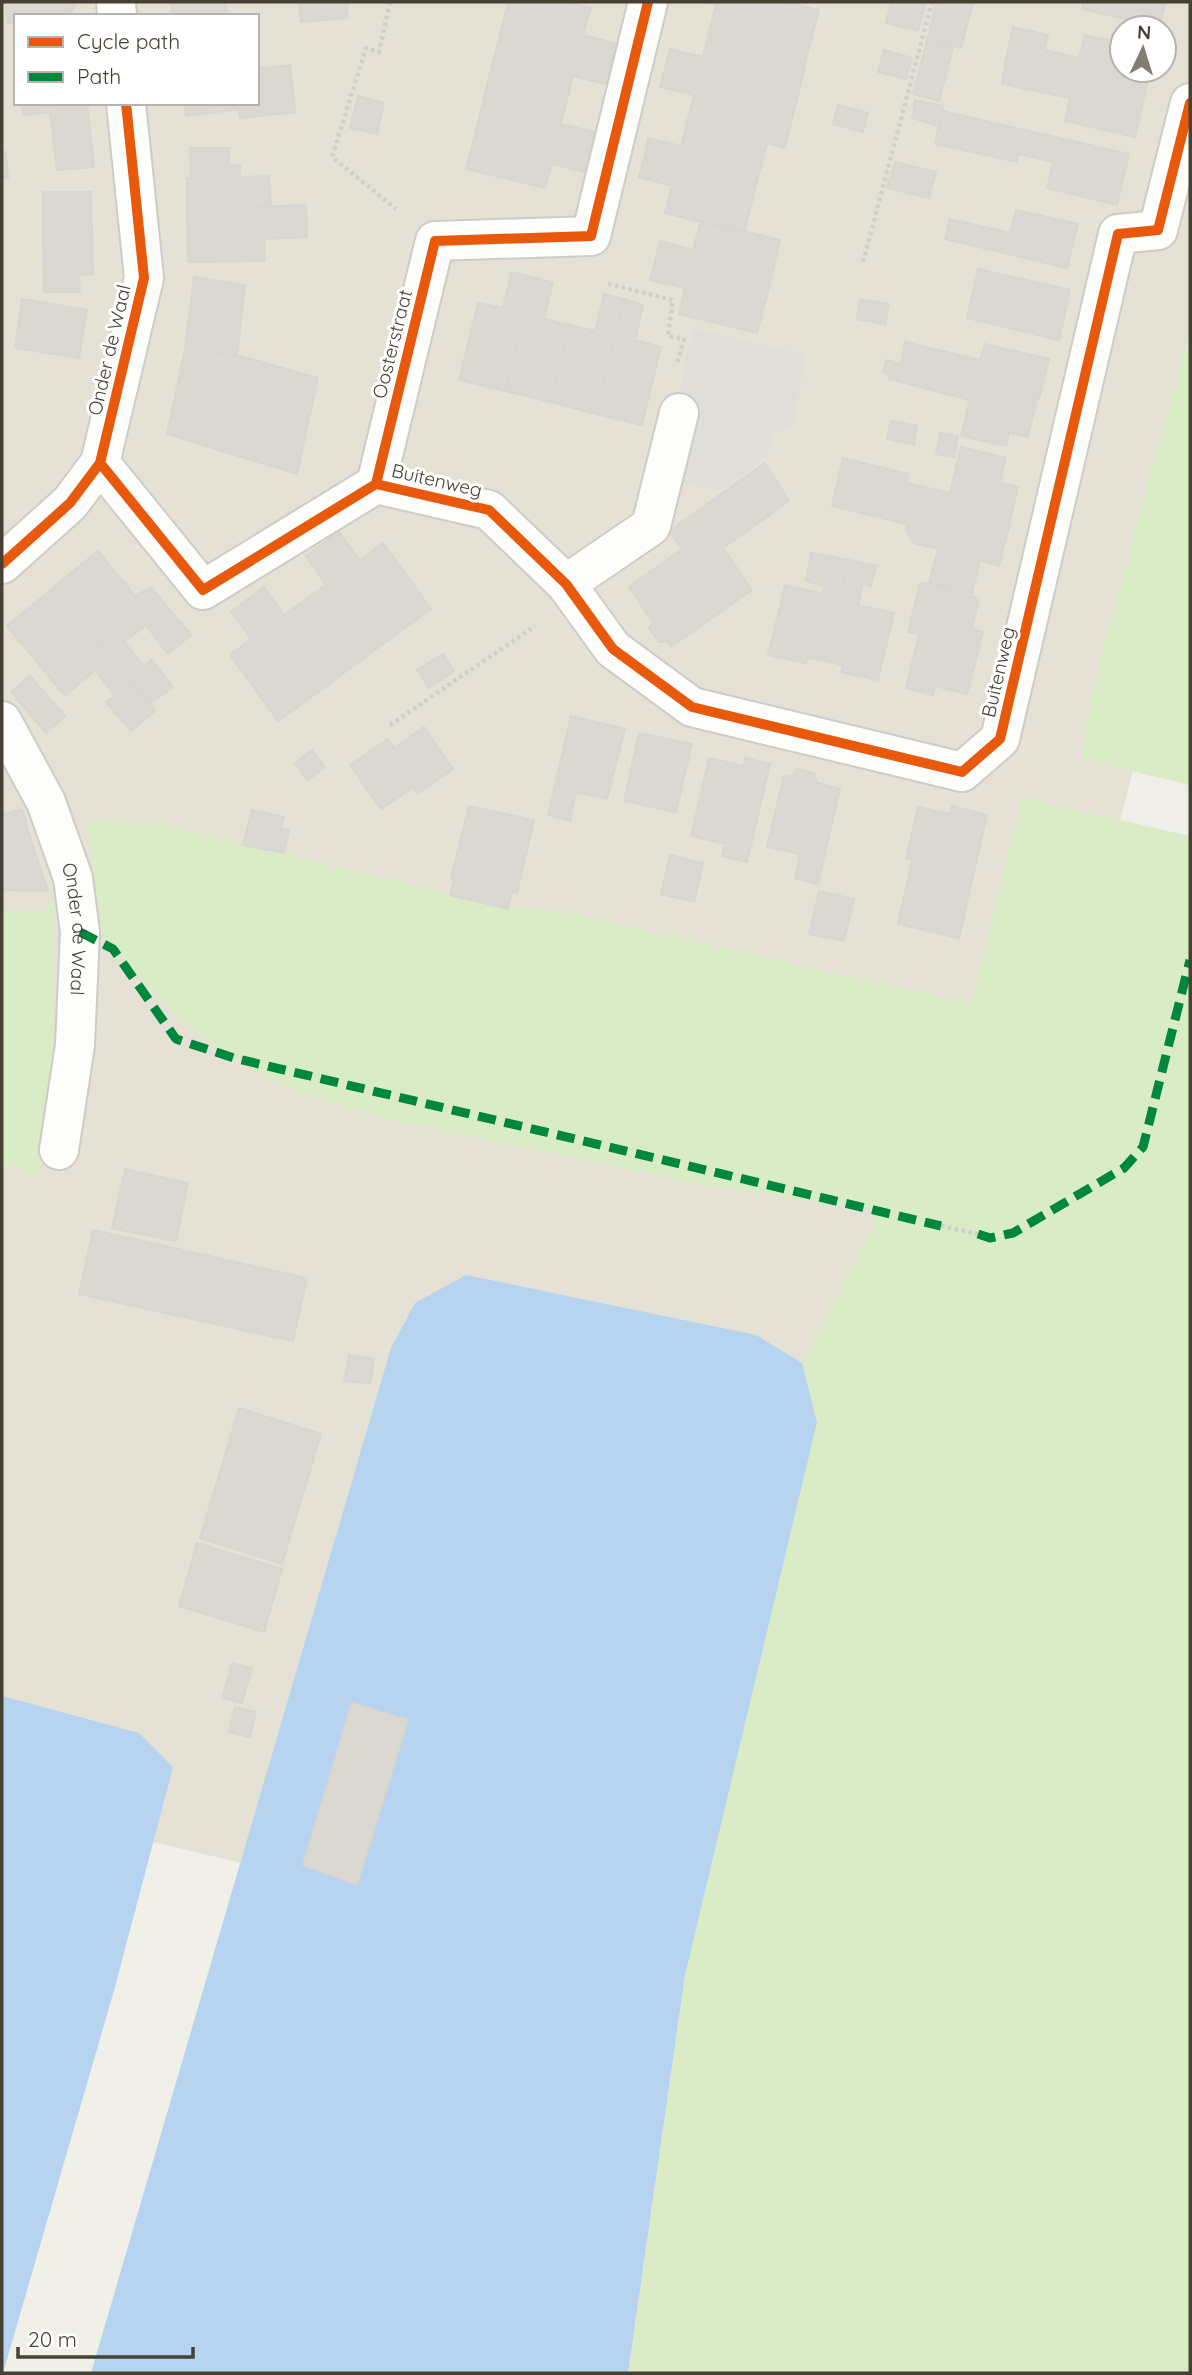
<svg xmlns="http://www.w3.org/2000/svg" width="1192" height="2375" font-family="Quicksand,sans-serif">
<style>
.residential{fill:#e5e1d5;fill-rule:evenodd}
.green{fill:#d9ecc6}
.parking{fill:#dfded8}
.water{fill:#b6d3f0}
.building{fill:#dad8d0;stroke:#d8d6ce;stroke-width:2}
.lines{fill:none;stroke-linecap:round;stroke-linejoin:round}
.minor-casing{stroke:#ceccc6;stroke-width:42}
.path{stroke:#d1cfc9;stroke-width:4.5;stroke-dasharray:3.5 3.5;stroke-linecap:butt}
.minor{stroke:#fdfdfc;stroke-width:38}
.quiet{stroke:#00873e;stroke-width:9;stroke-dasharray:18 9;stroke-linecap:butt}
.cycleway-casing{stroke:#fff;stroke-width:15}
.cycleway{stroke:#e8590c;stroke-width:10}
.labels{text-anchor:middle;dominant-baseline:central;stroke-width:6;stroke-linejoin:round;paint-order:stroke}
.street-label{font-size:19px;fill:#464134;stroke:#fff}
</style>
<rect width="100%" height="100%" fill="#f0efe8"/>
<path class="residential" d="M2 2H1190V541L1131 779 809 1998 2 1806ZM16 16H257V103H16ZM1122 28H1164V70H1122Z"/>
<path class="green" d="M1190 329V785L1081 759 1098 668Z
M1022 798 1190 836V2373H628L685 1975 817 1422 802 1363 880 1209 857 1208 705 1185 398 1122 300 1093 228 1057 176 1016 102 934 87 820 158 824 485 903 563 912 944 998 972 1000Z
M54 880 53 1073 39 1175 2 1163V910L47 911Z"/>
<path class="parking" d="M693 328 806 355 792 427 774 433 767 457 717 491 684 483 679 413 683 371Z"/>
<path class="water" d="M466 1275 756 1335 802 1363 817 1422 685 1975 628 2373H91L391 1348 415 1303Z
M2 1696 139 1733 173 1767 115 1987 3 2373Z"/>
<path class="building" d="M5 2H74L75 6 71 11V16H16V22L8 23Z
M171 2H225L227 14 173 16Z
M299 2H348L347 18 301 22Z
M508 2H566L591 8 583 35 617 44 611 64 500 35Z
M706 2H786L819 10 807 56 709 32 716 4Z
M891 2H926L918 31 886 23Z
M937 2H973L961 48 927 40Z
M1083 2H1166L1159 27 1082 9Z
M1013 27 1048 35 1044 50 1079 58 1085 35 1122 43V70H1150L1145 94 1005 63Z
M709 32 807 56 797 100 665 68 670 49 703 57Z
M500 35 611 64 606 84 573 76 567 100 488 81Z
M927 40 953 48 939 101 913 94Z
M884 50 912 58 906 79 878 72Z
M1005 63 1145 94 1135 137 1065 121 1070 98 1002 84Z
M290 65 295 112 240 118 238 109 186 116 185 103H257V69Z
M665 68 797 100 785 146 687 122 694 95 660 87Z
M488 81 567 100 561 124 594 132 588 153 478 123Z
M358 96 384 103 377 134 350 128Z
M915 100 943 106 939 126 912 118Z
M22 103H87L94 167 57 170 50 112 24 115Z
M838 105 868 113 863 132 833 124Z
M942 111 1129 154 1117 205 1047 188 1053 162 1019 154 1017 162 935 144Z
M687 122 785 146V148L767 143 756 186 644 158 648 138 681 146Z
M478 123 588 153 584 172 552 164 545 188 466 169Z
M190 148H229V165H240V177L269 176 271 206 187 210V178H191Z
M2 152H6L8 178H2Z
M644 158 756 186 744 233 665 213 672 186 639 177Z
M895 162 936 172 929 198 887 188Z
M43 192H91L92 232 43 233Z
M306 205 307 237 264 239 265 261 188 262 187 210Z
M1016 210 1078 224 1067 268 945 239 950 219 1010 233Z
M701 221 780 240 769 288 655 261 660 241 693 250Z
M92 232 93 274 79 275 80 292H44L43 233Z
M655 261 769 288 757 333 679 314 685 288 650 280Z
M978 269 1070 290 1059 340 967 318Z
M511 272 533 277 505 391 459 380 478 303 503 308Z
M194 277 245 285 237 356 185 349Z
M533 277 553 283 544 319 569 325 551 402 505 391Z
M604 294 624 299 596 414 551 402 569 325 595 331Z
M22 299 87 310 79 358 15 348Z
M624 299 643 305 635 340 661 347 642 425 596 414Z
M860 299 889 304 885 324 857 319Z
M905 342 980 360 985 344 1049 359 1039 399 901 364Z
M185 349 237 355 318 378 297 474 167 434Z
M886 360 1037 399 1028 437 1009 433 1006 446 961 436 970 400 889 379 890 375 883 372Z
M891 421 917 426 914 445 887 439Z
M940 433 958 436 954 457 936 454Z
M961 447 1006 458 1000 483 1018 487 1009 527 837 484 843 458 908 474 907 483 950 493Z
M765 463 789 501 723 548 752 590 671 647 667 642H659L649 628 653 622 629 587 682 549 669 531Z
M837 484 1009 527 999 566 980 560 972 593 929 583 938 549 914 543 906 531 907 524 832 506Z
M339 532 360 560 383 543 431 609 391 638 321 545Z
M321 545 391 638 353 666 305 600 326 585 306 556Z
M98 551 135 596 151 587 191 635 168 654 146 625 124 642 144 666 152 660 173 687 150 704 53 588Z
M811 553 849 560 825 661 808 657 806 663 768 655 785 585 823 594 825 586 806 581Z
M849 560 876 566 871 586 863 583 858 605 894 613 878 680 841 672 843 665 825 661Z
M920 583 972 593 971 596 979 598 972 629 983 632 967 694 935 686 933 695 906 688 919 634 908 632Z
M264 587 284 615 305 600 353 666 317 693 248 599Z
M53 588 155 711 131 731 106 702 115 696 95 670 65 696 7 626Z
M248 599 317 693 278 721 230 655 251 639 231 612Z
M443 654 454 671 429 688 417 670Z
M30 676 65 716 46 733 11 692Z
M571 716 625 729 607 799 576 792 570 821 548 815Z
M424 727 453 769 417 794 413 787 381 809 350 765 388 739 394 748Z
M639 733 692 744 676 812 624 801Z
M312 750 325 767 307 781 295 763Z
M709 758 744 766 745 758 770 764 747 862 722 856 725 844 691 836Z
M797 769 814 773 817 783 840 789 818 884 795 878 800 854 767 847 784 775 791 777Z
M469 806 534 820 517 893 512 892 508 909 450 895 454 878H451Z
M952 806 987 815 959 938 898 924 912 860 906 858 918 807 950 814Z
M22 809 32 844 48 891 2 890V815Z
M252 810 284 817 281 828 289 830 284 853 243 845Z
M670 855 703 863 694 902 661 894Z
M819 891 854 899 844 941 809 934Z
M125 1169 188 1183 176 1241 112 1228Z
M93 1230 307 1278 293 1341 79 1294Z
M349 1355 374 1359 370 1384 344 1381Z
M239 1408 321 1434 282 1564 200 1538Z
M197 1543 282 1569 264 1632 179 1606Z
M232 1663 252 1668 242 1703 222 1698Z
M352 1703 408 1720 357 1885 303 1865Z
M235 1707 256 1712 250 1737 229 1732Z"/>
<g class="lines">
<defs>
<g id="minor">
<path d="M116 2 117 16"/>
<path d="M100 463 203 590 376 484 435 241 591 236 648 2"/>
<path d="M376 484 489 510 566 584 613 649 692 707 962 772 1000 739 1118 234 1158 230 1190 103"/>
<path d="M2 564 70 503 100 463 144 278 126 103"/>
<path d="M566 584 651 526 679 413"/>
<path id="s1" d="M2 721 46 802 73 878 80 932 75 1045 59 1150"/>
</g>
</defs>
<use href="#minor" class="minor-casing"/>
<path class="path" d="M390 2 379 52 366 48 332 157 396 209
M863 262 932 2
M608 284 673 300 668 336 684 339 677 363
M390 725 535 626
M941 1226 978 1234"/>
<use href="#minor" class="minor"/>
<path class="quiet" d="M80 932 113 949 176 1039 234 1058 941 1226
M978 1234 990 1238 1013 1233 1124 1168 1143 1147 1190 960"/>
<defs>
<path id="cycleway" d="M100 463 203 590 376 484 435 241 591 236 648 2
M376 484 489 510 566 584 613 649 692 707 962 772 1000 739 1118 234 1158 230 1190 103
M2 564 70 503 100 463 144 278 126 103"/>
</defs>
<use href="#cycleway" class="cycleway-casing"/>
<use href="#cycleway" class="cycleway"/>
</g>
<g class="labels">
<g class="street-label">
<text transform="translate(392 344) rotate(-76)">Oosterstraat</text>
<text transform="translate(109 350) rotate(-77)">Onder de Waal</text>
<text transform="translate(437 480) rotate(13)">Buitenweg</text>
<text transform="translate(998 672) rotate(-77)">Buitenweg</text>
<text stroke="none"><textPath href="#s1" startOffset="224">Onder de Waal</textPath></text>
</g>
</g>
<rect width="1192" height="2375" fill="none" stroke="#464134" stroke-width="7"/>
<rect x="14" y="14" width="245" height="91" fill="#ffffff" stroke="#b5b3ae" stroke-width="2"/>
<rect x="28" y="37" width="35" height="10" fill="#e8590c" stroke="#b5b3ae" stroke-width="2"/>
<text x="77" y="49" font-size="21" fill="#464134">Cycle path</text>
<rect x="28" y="72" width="35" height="10" fill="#00873e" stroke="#b5b3ae" stroke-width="2"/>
<text x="77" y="84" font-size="21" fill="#464134">Path</text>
<g transform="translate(1143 49) rotate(4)"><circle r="33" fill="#ffffff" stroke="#b5b3ae" stroke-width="2"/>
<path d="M0-5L12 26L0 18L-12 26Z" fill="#827e73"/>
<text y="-10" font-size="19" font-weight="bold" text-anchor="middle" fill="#464134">N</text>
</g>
<path d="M18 2347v10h175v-10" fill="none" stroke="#464134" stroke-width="3.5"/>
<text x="28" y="2347" font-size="21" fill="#464134" stroke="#ffffff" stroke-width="5" paint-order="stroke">20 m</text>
</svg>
